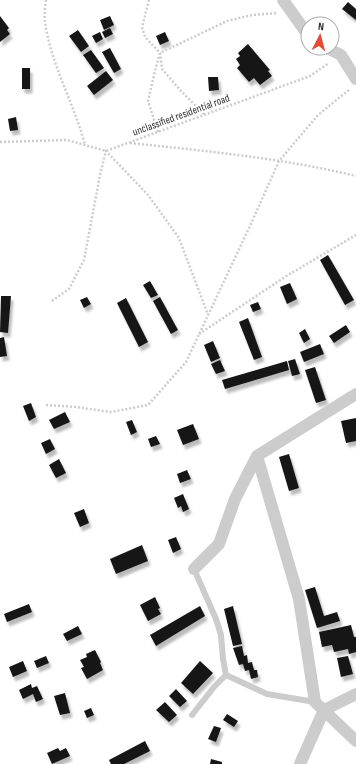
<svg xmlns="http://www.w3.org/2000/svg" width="356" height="764" font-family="'Sofia Sans Condensed',sans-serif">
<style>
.building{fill:#161616;filter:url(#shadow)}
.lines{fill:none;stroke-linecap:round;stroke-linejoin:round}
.path{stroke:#ccc;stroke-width:2.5;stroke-dasharray:2 2;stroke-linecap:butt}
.service{stroke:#ccc;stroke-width:6}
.minor{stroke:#ccc;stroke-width:12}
.labels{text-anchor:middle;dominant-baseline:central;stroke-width:4;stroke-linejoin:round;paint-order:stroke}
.street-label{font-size:11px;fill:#2f2f2f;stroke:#fff}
</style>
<defs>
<filter id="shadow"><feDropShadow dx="2.5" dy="4.5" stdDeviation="1" flood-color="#0004"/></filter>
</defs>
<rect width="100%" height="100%" fill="#fff"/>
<path class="building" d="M348 2 356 9V20L342 9Z
M0 16 9 28 7 30 10 34 0 42Z
M110 16 114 25 104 30 100 20Z
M110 28 113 34 105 38 102 32Z
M78 30 89 46 81 52 69 36Z
M100 32 103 39 96 43 92 36Z
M165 32 169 41 160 45 156 36Z
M248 44 270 70 268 71 272 76 260 85 254 78 249 82 237 68 240 65 236 59 240 56 238 53Z
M110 48 121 69 114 73 102 52Z
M91 50 104 68 96 73 83 55Z
M22 68H30V89H22Z
M106 71 113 80 94 95 87 86Z
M208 77H218L219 90 209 91Z
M16 117 18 130 10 131 8 119Z
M328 255 354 300 345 305 320 260Z
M150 281 158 295 151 298 143 285Z
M290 283 297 299 287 304 280 287Z
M1 296H11L8 333 0 332Z
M87 297 91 304 84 308 80 300Z
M160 297 178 330 171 334 153 301Z
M126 298 148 342 139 347 117 303Z
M258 302 261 309 253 312 250 305Z
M248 318 262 357 254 360 239 322Z
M346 325 350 332 334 343 329 336Z
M305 329 310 339 304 343 299 333Z
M4 337 7 356 0 357V338Z
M213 341 220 358 211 362 204 345Z
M320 344 324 354 304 362 300 352Z
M295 359 300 374 292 376 288 361Z
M220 360 225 371 216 374 211 364Z
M287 361 289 370 225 389 222 380Z
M315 367 326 400 316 403 305 370Z
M31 403 36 417 29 421 23 406Z
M65 412 70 422 54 429 49 420Z
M356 418V441L346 443 341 421Z
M132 420 137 432 131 435 126 422Z
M193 424 199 439 183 445 177 430Z
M156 436 160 444 151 447 148 439Z
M50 439 55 449 46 454 41 443Z
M289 454 299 488 289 491 279 457Z
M59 459 66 473 56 478 49 465Z
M187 470 191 479 180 483 177 474Z
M183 494 189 509 183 512 181 506 178 508 174 498Z
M84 509 89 523 80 527 74 513Z
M176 537 181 549 173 553 168 540Z
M142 545 148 561 116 574 110 559Z
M315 587 324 616 337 612 340 621 317 628 305 590Z
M155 597 160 608 158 609 161 614 148 621 140 605Z
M29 604 32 612 7 622 4 614Z
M200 606 205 616 156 646 150 635Z
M233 606 242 644 233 646 224 609Z
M351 625 354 637H356V652L349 654 348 649 334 652 332 645 322 647 319 632Z
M78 626 82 634 67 641 63 634Z
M242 646 244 656 247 655 248 663 252 662 254 670H257L258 677 251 679 249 670 245 671 243 664 239 665 233 648Z
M95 650 101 662 100 663 103 670 87 679 81 668 84 667 80 660 87 657 86 654Z
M46 656 49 663 37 668 34 661Z
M348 656 353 674 341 677 337 658Z
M23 661 27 671 13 677 9 667Z
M200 661 213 673 193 694 181 683Z
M31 684 32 688 37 686 43 699 36 702 33 694 23 699 19 690Z
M176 689 187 701 180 707 169 696Z
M65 693 70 713 60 715 54 696Z
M165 702 177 715 169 722 156 710Z
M91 708 94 715 87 718 84 711Z
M227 714 238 721 234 727 223 720Z
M214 726 221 728 216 742 208 739Z
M145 741 150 751 124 764H111L109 760Z
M58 748 60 751 66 748 70 756 52 764 47 753Z
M211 759 222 762V764H210Z"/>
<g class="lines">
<path class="path" d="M46 0C45 7 44 15 45 22 51 65 74 103 85 145
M149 0 142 27 145 37 160 53 162 69 181 91 205 115
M158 132 148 101 155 71 160 53 227 21 252 15 277 13
M0 142 67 140 106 151 310 76 329 63
M130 143C206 151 282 158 356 176
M52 301 69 289 84 260 100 175 106 151 148 195 179 238 208 315
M199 334 288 275 356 235
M46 405 76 407 111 412 148 405 186 362 250 226 279 161 318 115 350 89"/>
<path class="service" d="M194 569 216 619 221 635 223 659 226 675 267 694 315 702
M192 715 214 687 226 675"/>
<path class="minor" d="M283 0 308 35
M327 48 341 55 356 79
M257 456 299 599 315 702 356 741
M194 569 219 544 235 499 257 456 356 394
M300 764 324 710 356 694"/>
</g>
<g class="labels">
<g class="street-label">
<text transform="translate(181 115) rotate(-20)">unclassified residential road</text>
</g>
</g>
<g transform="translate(320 36) rotate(6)"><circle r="19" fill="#ffffff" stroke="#acacac"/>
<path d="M0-3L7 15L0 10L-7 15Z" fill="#e44a34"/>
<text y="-6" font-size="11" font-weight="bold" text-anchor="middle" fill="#2f2f2f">N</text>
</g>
</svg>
